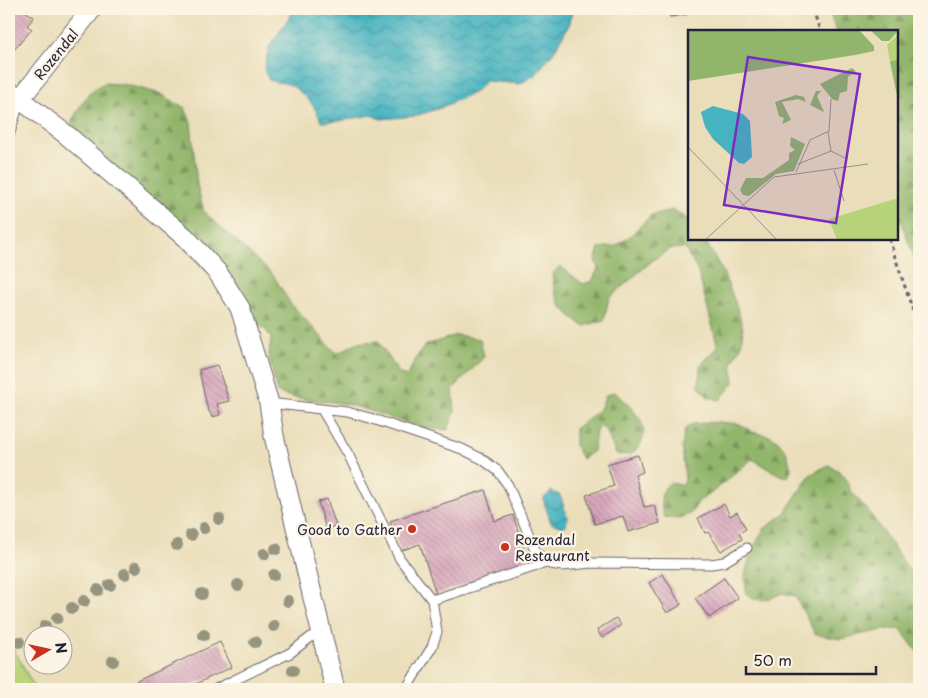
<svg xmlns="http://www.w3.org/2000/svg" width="928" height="698" font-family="'Playpen Sans',sans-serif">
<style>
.green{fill:#b7d37a;stroke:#6c7a5a}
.forest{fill:url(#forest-firs);stroke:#5a6c52}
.water{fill:url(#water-waves);stroke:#346a7e}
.building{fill:url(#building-back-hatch)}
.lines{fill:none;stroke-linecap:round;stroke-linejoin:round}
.service-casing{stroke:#686467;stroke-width:11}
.minor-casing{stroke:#686467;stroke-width:21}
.path{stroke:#686467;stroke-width:3;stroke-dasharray:4 4;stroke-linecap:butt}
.service{stroke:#fff;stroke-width:9}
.minor{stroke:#fff;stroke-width:19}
.tree{fill:#95947f}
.poi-dot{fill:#c8321e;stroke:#fcf5e5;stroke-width:2}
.labels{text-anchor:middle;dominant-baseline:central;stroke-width:4.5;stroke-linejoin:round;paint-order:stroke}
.street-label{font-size:14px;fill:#22223b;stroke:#fcf5e5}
.poi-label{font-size:14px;fill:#22223b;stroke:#fcf5e5;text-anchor:end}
.inset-road{fill:none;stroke:#9a9387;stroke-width:1}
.view{fill:#7b2cbf;fill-opacity:0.15;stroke:#7b2cbf;stroke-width:2.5}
.inset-edge{fill:none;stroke:#22223b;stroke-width:2.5}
</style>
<defs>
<pattern id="forest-firs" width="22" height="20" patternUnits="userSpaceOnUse" patternTransform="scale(1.25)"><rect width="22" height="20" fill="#91b56a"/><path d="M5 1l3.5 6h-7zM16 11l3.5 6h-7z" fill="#769358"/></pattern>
<pattern id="water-waves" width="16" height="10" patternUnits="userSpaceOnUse" patternTransform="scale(1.25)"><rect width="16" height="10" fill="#45b3c0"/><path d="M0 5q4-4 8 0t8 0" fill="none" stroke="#39919d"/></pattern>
<pattern id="building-back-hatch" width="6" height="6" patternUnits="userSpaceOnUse" patternTransform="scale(1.25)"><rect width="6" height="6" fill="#d5a1b9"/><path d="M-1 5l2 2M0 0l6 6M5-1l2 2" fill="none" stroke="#ac8398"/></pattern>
</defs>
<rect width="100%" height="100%" fill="#fcf5e5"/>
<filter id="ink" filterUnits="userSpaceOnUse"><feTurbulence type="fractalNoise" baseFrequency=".02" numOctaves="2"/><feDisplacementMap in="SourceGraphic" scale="10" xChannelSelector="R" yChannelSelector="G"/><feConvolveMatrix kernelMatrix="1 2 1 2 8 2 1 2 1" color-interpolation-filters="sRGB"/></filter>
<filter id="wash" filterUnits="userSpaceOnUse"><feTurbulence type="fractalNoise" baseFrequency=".0096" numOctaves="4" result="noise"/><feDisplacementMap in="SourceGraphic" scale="20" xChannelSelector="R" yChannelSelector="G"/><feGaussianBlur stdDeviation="1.12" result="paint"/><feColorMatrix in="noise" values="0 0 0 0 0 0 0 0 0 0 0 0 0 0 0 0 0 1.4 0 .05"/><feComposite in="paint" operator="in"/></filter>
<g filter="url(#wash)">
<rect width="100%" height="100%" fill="#eadeba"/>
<path class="green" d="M14 649 35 689H9V652Z"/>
<path class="forest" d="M828 9H919V272L897 209V31H836Z
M105 83 127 85 161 94 185 108 191 122 197 185 204 212 273 275 290 303 337 354 356 343 378 341 400 374 407 376 419 353 426 345 457 335 480 339 484 357 453 389 455 411 448 430C413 429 383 413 350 405 327 399 299 402 277 392L269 355 271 338 266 330 253 321 81 138 71 123C79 108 88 89 105 83Z
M674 210 689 220V239H704L722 270 735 302 743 328 741 347 732 362 734 382 720 400 708 397 699 386 700 366 718 347 698 272 685 248 670 249 653 260 609 298 604 320 584 326C561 310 555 302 552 274L560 266 583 284 592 281 599 267 595 261 599 248 616 246 628 238 651 215Z
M615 392C634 411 660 431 630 455L616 454 606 430 600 426 596 431 593 451 582 459 575 445V429L600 409 606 395Z
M719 422 740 424 752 432 770 436 777 440 786 450 791 469 788 477C775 475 765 465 752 459L715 490 699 501 691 513 677 519 664 517C660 504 659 491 670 483L683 485 685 479 682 447 685 429 693 424Z
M828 465 839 471 848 481 850 490 869 512 919 584V654L900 629H887L840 639 815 634 795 596 782 593C767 600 759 604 746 593L745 576 752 550 764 529 784 514 810 475Z"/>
<path class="water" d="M295 9H572L570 23 555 50 536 74 520 84 486 81 475 92 440 108 415 116 381 119 371 115 340 121 321 122C318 109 301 89 288 84 282 82 276 83 269 80L264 70 269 47Z
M551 491 560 495 568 519 564 527 551 523 543 499Z"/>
<g id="blocks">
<path class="building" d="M9 9H28L26 12 34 17 27 26 32 29 13 51 9 48Z
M668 9H687L688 14 670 17Z
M217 365 229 401 217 404 220 415 212 417 207 407 199 370Z
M638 455 643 472 635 475 644 507 654 505 660 523 628 532 623 516 595 524 586 495 614 486 607 464Z
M485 490 495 521 513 515 529 564 436 594 420 544 400 551 390 521Z
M327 499 336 526 326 529 318 502Z
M724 504 730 516 737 512 746 529 739 533 742 539 721 551 708 532 705 533 698 518Z
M663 574 681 605 667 613 649 583Z
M724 578 738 598 709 618 695 598Z
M616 618 621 625 602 638 597 630Z
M220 642 232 667 185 689H138L137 681Z"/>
</g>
</g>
<g filter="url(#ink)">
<use href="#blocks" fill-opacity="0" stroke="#686467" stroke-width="1"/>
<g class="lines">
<defs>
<path id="service" d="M9 136 20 99
M269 403 347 412 370 418 462 449 482 459 498 471 508 485 536 552 546 563 562 566 591 563 711 564 724 562 747 548
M322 410 348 454 400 559 432 600 546 563
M216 689 290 653 319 631
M406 689 432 647 437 632 432 600"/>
<path id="minor" d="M9 91 68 136 186 238 218 273 240 308 269 403 274 436 335 689
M20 99 92 9"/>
</defs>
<use href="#service" class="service-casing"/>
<use href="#minor" class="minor-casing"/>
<path class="path" d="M813 9 820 31
M889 239 919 329"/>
<use href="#service" class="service"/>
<use href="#minor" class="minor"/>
</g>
<g class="tree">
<circle cx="219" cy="519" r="6"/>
<circle cx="204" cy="528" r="6"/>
<circle cx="191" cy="535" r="6"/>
<circle cx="177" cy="545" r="6"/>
<circle cx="276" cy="549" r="6"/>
<circle cx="264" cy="554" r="6"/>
<circle cx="136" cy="567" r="6"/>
<circle cx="125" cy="574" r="6"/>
<circle cx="274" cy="575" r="6"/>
<circle cx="110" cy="585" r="6"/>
<circle cx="238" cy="585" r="6"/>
<circle cx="98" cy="590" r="6"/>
<circle cx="202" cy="594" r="6"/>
<circle cx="84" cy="601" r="6"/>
<circle cx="288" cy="601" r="6"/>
<circle cx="72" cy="608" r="6"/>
<circle cx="57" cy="618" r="6"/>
<circle cx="45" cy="626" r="6"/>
<circle cx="274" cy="626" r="6"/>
<circle cx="204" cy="635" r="6"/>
<circle cx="19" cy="642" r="6"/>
<circle cx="255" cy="642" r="6"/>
<circle cx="113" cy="661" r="6"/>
<circle cx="293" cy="670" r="6"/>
</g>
</g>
<g class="poi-dot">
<circle cx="412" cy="529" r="5"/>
<circle cx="505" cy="547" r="5"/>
</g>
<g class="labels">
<g class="street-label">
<text transform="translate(56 54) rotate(-51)">Rozendal</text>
</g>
<g class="poi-label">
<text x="402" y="529">Good to Gather</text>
<text x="515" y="539" text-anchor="start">Rozendal<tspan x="515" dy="16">Restaurant</tspan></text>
</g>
</g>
<g transform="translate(688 30)">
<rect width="210" height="210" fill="#eadeba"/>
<path d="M210 5V29L202 32 199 15ZM210 168V210H149L141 189Z" fill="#b7d37a"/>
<path d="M0 0H171L186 16V21L167 25 0 51ZM182 0H210V1L201 11H194ZM210 29V70L202 32ZM164 38 168 41 160 47 159 61 152 63 150 71 144 69 132 54ZM128 61H133L129 66 136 82 122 75ZM108 65 116 67 118 72 110 69 94 72 103 90 94 94 96 88 91 86 87 72ZM103 107 117 114 106 141 88 144 61 166 55 165 52 160 58 148H75L101 130V123L107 120 102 116Z" fill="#91b56a"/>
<path d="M25 76 55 84 62 91 64 127 56 134 51 133 25 109 17 97 13 82Z" fill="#45b3c0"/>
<path class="inset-road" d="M0 117 89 210M143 121 159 129M110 134 143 121 140 102M146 140 156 171M108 142 122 110 141 101 143 69M17 210 86 147 180 134"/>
<path class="view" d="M60 27 172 44 148 193 36 175Z"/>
<rect width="210" height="210" class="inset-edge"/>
</g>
<rect width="928" height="698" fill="none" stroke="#fcf5e5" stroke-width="30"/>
<g transform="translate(48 650) rotate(81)"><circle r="24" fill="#fcf5e5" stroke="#a5a1a1"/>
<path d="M0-4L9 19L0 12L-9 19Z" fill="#c8321e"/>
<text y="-8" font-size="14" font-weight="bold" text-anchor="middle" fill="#22223b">N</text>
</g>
<path d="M746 666v8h130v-8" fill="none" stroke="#22223b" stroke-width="2.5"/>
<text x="753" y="666" font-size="15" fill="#22223b" stroke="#fcf5e5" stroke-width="4" paint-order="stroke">50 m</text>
</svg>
